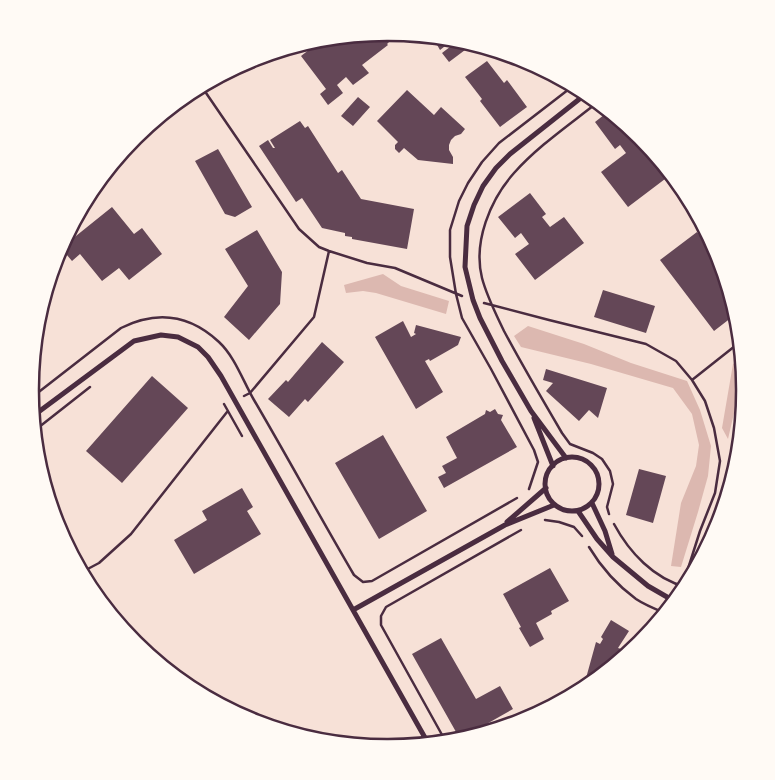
<svg xmlns="http://www.w3.org/2000/svg" width="775" height="780" font-family="Lato,sans-serif">
<style>
.water{fill:#dcb8b0}
.building{fill:#644757}
.lines{fill:none;stroke-linecap:round;stroke-linejoin:round}
.path{stroke:#4a2c40;stroke-width:2.5}
.minor{stroke:#4a2c40;stroke-width:5}
.rim{fill:none;stroke:#4a2c40;stroke-width:2.5}
</style>
<rect width="100%" height="100%" fill="#f7e1d7"/>
<path class="water" d="M383 274 401 286 449 301 446 314 376 293 363 291 346 293 344 285Z
M528 326 584 344 631 363 687 381 700 410 711 446 708 476 698 512 681 567 671 566 681 503 696 466 699 445 692 414 673 388 591 364 521 347 514 336Z
M742 358 743 374 728 439 722 428 733 364Z"/>
<path class="building" d="M383 33 390 41 387 44 388 45 362 65 369 73 353 85 346 77 337 85 343 93 328 105 320 94 326 89 301 56 323 39Z
M443 38 452 39 453 40 440 50 436 43Z
M459 40 473 44 449 62 442 53Z
M487 61 504 83 507 80 527 107 500 127 480 101 482 99 465 77Z
M407 90 434 115 441 107 465 129 461 134 455 136 451 140 449 145V150L453 157V164L418 160 404 148 399 153 395 149V145L398 142 377 121Z
M358 97 370 107 353 126 341 116Z
M609 111 640 137 682 188 676 193 665 179 628 207 601 172 626 153 620 145 615 149 595 122Z
M300 121 305 128 308 126 338 173 342 170 361 199 414 209 407 249 352 239V237L345 236V233L322 228 302 198 296 202 259 146 268 140 273 148H275L270 140Z
M218 149 252 207 235 217 225 214 195 161Z
M530 193 546 214 542 217 550 227 564 217 584 243 535 280 515 254 529 244 521 233 515 238 498 217Z
M112 207 134 234 142 228 162 254 129 280 119 268 102 281 80 254 72 261 61 248Z
M257 230 282 272 280 304 249 340 224 317 248 286 225 249Z
M697 232 721 263 736 314 714 331 660 260Z
M603 290 655 306 646 333 594 317Z
M403 321 411 337 416 334 414 333 416 325 461 337 458 345 430 361 429 359 425 361 443 392 416 409 375 337Z
M322 342 344 362 308 402 305 399 289 417 268 399 286 380 288 382Z
M546 369 607 388 598 418 589 410 579 421 546 391 553 383 543 380Z
M152 376 188 408 122 483 86 451Z
M495 409 498 414 503 415 501 420 517 447 444 488 438 477 446 473 442 466 457 458 446 437 485 414 486 410 490 412Z
M383 435 427 511 379 539 335 463Z
M639 469 666 476 653 523 626 515Z
M242 488 253 507 247 511 261 534 194 574 174 540 207 520 202 511Z
M550 568 569 601 551 611 552 614 536 623 544 639 530 647 519 628 521 627 503 594Z
M611 620 629 631 618 648 628 651 627 654 583 689 596 642 600 644 603 639 601 637Z
M441 638 476 699 500 686 513 709 460 739 412 654Z"/>
<g class="lines">
<path class="path" d="M204 90 299 229 319 247 329 251 367 263 395 268 462 296
M598 102C569 125 538 146 514 173 490 200 473 242 482 278 487 297 496 314 504 331 522 365 542 399 562 433L570 444 593 453 602 459 610 471 613 484 607 507 609 514
M122 152 225 74
M484 303 549 320 646 344 676 361 692 380 705 401 714 428 720 461 715 493 700 531 680 594
M692 380 740 342
M244 396 250 393 314 317 329 251
M31 398 121 328C157 310 189 314 219 342 235 357 243 381 254 400 288 458 320 517 354 575L363 582 372 581 517 498
M224 404 242 436
M34 431 90 387
M529 489 538 462 534 450 491 369 462 318 456 294 450 257V230L459 201 468 183 482 162 499 143 573 86
M545 520 559 522 574 527 582 536
M614 524C629 552 654 579 686 587
M589 547C601 567 617 585 636 599 645 605 655 609 665 613
M82 572 99 563 131 534 227 412
M446 742 381 625V616L386 607 521 530"/>
<path class="minor" d="M33 416 134 341 161 335 178 337 198 347 208 357 221 376 428 743
M534 418 553 466
M545 484a27 27 0 1 1 54 0a27 27 0 1 1-54 0Z
M566 458 531 411 502 361 480 318 473 300 465 267 467 226 474 205 483 186 496 168 510 154 587 93
M592 503 605 531 612 554
M578 511 597 539 613 557 648 586 674 601
M507 522 546 488
M353 610 505 525 554 505"/>
</g>
<path d="M0 0H775V780H0ZM387 41H388A348 348 0 0 1 736 389V391A348 348 0 0 1 388 739H387A348 348 0 0 1 39 391V389A348 348 0 0 1 387 41Z" fill="#fffaf5" fill-rule="evenodd"/>
<path class="rim" d="M387 41H388A348 348 0 0 1 736 389V391A348 348 0 0 1 388 739H387A348 348 0 0 1 39 391V389A348 348 0 0 1 387 41Z"/>
</svg>
